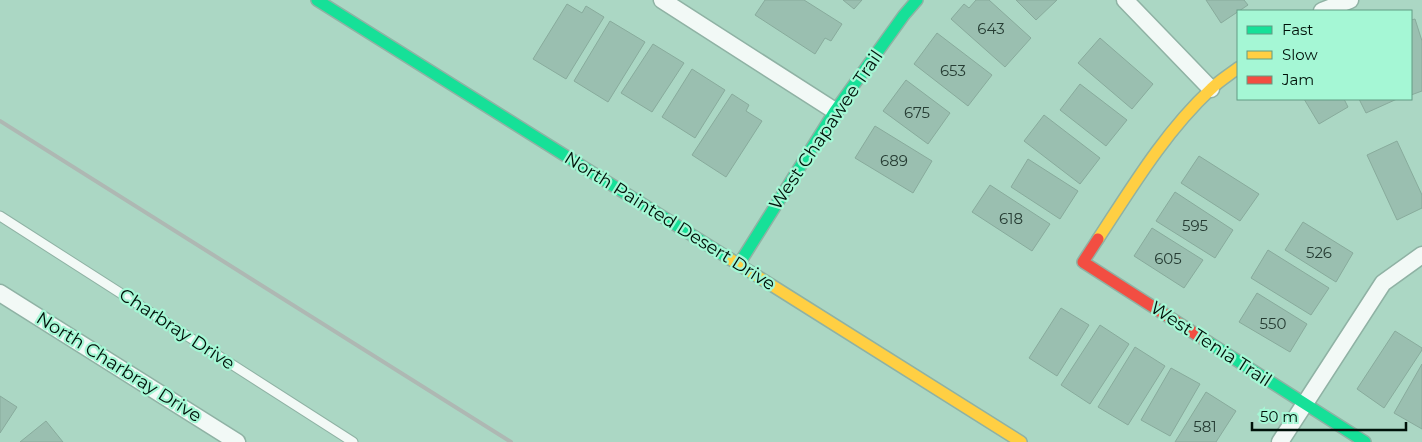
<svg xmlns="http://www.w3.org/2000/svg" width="1422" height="442" font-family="Montserrat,sans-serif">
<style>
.building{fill:#9abfb0;stroke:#88ab9c}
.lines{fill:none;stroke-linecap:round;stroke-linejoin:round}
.lane-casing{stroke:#8fb2a4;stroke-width:11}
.street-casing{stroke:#8fb2a4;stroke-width:19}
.fast-casing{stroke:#8fb2a4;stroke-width:14}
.slow-casing{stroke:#8fb2a4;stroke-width:14}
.jam-casing{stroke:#8fb2a4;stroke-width:14}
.lane{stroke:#f2f9f6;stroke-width:9}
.street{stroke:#f2f9f6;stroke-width:16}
.fast{stroke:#16e098;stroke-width:11}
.slow{stroke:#ffcf43;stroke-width:11}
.jam{stroke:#f24e42;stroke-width:11}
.rail{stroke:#aeb8b3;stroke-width:4}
.labels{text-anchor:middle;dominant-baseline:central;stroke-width:4.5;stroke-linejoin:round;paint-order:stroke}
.number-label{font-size:15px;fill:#263c33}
.street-label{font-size:18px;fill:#001109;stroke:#a5f7d5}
</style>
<rect width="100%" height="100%" fill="#abd7c4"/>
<path class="building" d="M765 0H804L842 24 831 41 825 38 815 54 755 15Z
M843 0H862L854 9Z
M976 0H989L1031 38 1005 67 951 19 964 4 969 8Z
M1016 0H1057L1036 20Z
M1206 0H1244L1248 5 1221 23Z
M567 4 582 13 586 6 604 17 566 79 533 59Z
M1415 19 1422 41V91L1411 95V20Z
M610 21 645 42 608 102 574 81Z
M937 33 992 75 968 106 914 64Z
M1100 38 1153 84 1132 109 1078 63Z
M653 44 684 63 652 112 621 93Z
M692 69 725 90 695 138 662 117Z
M906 80 950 113 928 144 883 111Z
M1080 84 1127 120 1106 146 1060 110Z
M732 94 749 105 746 111 762 121 726 177 692 155Z
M1304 99H1344L1348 107 1319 124Z
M1359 99H1397L1366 113Z
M1044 115 1100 158 1080 184 1024 141Z
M875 126 932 161 913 193 855 158Z
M1397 141 1422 195V208L1397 220 1367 155Z
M1199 156 1259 194 1240 221 1181 183Z
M1028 159 1078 191 1060 219 1011 187Z
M990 185 1050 224 1032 251 972 212Z
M1175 192 1233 230 1215 258 1156 221Z
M1303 222 1353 253 1336 282 1285 250Z
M1152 228 1203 260 1184 288 1134 256Z
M1268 250 1329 288 1311 315 1251 278Z
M1257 293 1307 324 1290 352 1239 322Z
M1061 308 1089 325 1057 376 1029 358Z
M1100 325 1129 344 1090 404 1061 385Z
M1395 331 1422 348V350L1384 408 1357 389Z
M1135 347 1165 366 1128 425 1098 407Z
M1422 364V429L1394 413Z
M1171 368 1200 384 1170 436 1141 420Z
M1206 392 1236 411 1216 442H1175Z
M0 396 17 407 0 433Z
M46 421 63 442H20Z"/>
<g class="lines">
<defs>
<path id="lane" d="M0 216 353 442"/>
<path id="street" d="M662 0 835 111
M1125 0 1211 89
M1322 11 1350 0
M0 293 237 442
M1280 442 1383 283 1422 255"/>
<path id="fast" d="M317 0 730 259
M739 264 835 111 904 15 917 0
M1208 342 1365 442"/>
<path id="slow" d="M1098 239C1132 187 1165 132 1211 89 1219 81 1229 75 1238 68
M730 259 1021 442"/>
<path id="jam" d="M1098 239 1083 262 1208 342"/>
</defs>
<use href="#lane" class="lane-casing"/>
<use href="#street" class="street-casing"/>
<use href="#fast" class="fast-casing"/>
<use href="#slow" class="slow-casing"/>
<use href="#jam" class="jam-casing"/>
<use href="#lane" class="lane"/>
<use href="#street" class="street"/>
<use href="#fast" class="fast"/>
<use href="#slow" class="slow"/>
<use href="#jam" class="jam"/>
<path class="rail" d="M0 121 511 442"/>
</g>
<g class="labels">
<g class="number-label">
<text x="991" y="28">643</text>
<text x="953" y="70">653</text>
<text x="917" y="112">675</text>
<text x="894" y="160">689</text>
<text x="1011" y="218">618</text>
<text x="1195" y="225">595</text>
<text x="1319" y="252">526</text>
<text x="1168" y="258">605</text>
<text x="1273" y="323">550</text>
<text x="1205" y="426">581</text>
</g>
<g class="street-label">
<text transform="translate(826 130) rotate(-56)">West Chapawee Trail</text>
<text transform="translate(670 221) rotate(32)">North Painted Desert Drive</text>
<text transform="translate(177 329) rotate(33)">Charbray Drive</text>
<text transform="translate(1211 344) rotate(33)">West Tenia Trail</text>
<text transform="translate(119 367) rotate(32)">North Charbray Drive</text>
</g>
</g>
<rect x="1237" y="10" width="175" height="90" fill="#a5f7d5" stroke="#639b83"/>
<rect x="1247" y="26" width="25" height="8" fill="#16e098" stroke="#639b83"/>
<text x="1282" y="35" font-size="15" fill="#001109">Fast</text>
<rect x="1247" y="51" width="25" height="8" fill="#ffcf43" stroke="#639b83"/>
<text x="1282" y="60" font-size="15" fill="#001109">Slow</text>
<rect x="1247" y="76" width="25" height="8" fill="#f24e42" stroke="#639b83"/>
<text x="1282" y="85" font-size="15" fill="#001109">Jam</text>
<path d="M1252 422v8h154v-8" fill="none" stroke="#001109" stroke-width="2.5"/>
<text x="1260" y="422" font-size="15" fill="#001109" stroke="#a5f7d5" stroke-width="4" paint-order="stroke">50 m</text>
</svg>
